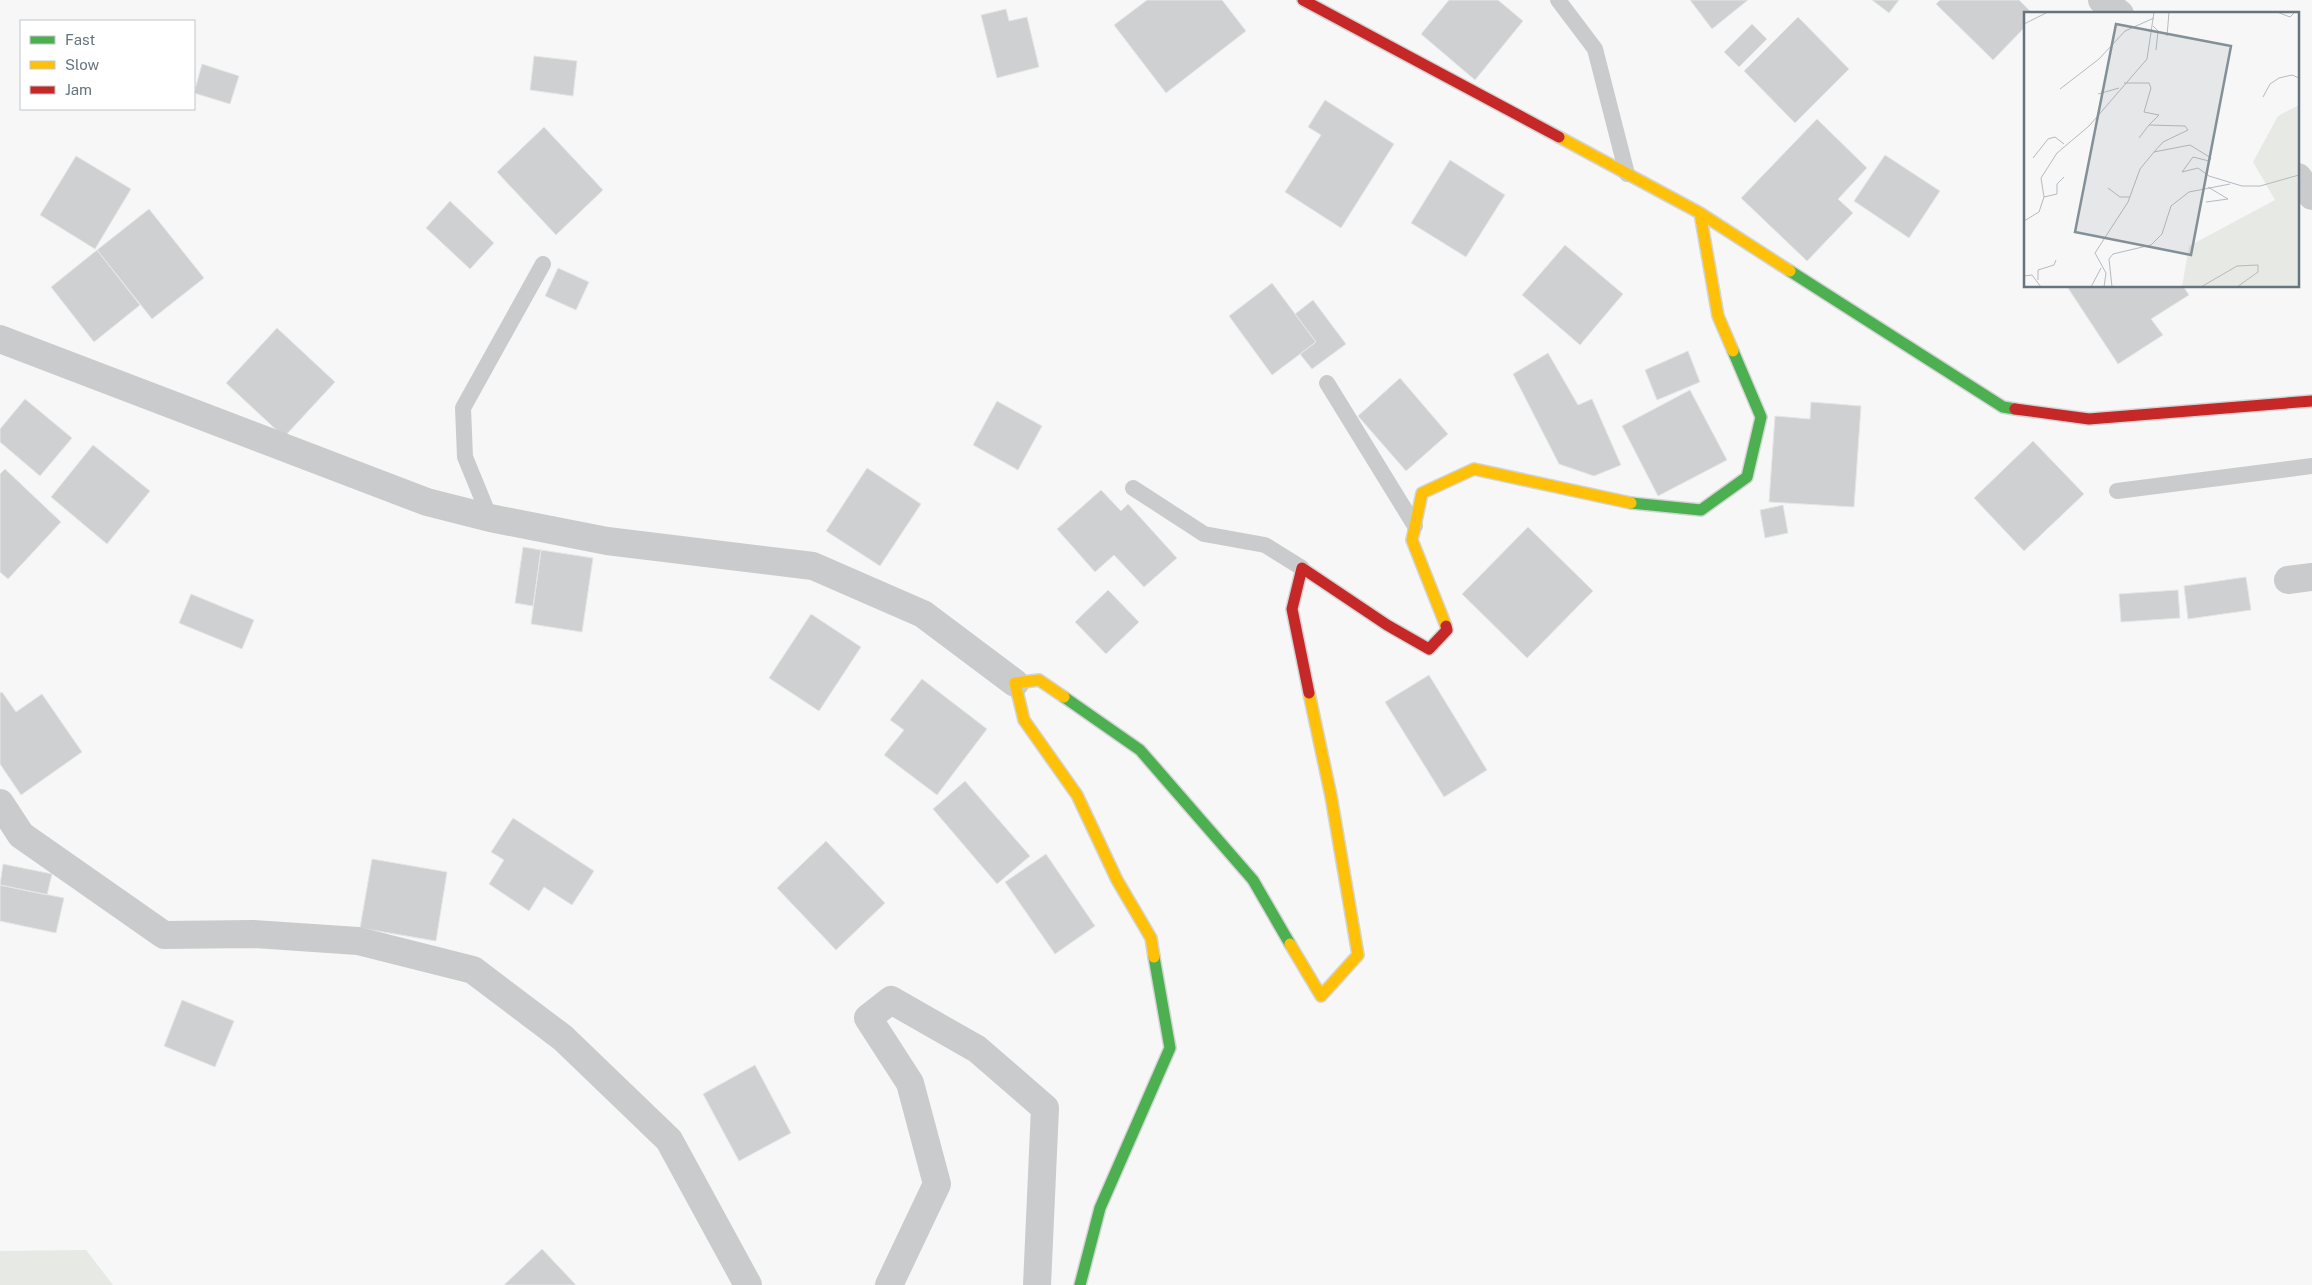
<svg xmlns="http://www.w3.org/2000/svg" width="2312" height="1285" font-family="'Public Sans',sans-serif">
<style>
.green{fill:#e6e9e4}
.building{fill:#ced0d1;stroke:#e6e6e6}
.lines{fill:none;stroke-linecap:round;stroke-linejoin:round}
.fast-casing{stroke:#d3d4d5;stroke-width:14}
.slow-casing{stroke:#d3d4d5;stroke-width:14}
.jam-casing{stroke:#d3d4d5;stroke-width:14}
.lane{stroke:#cacbcc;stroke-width:16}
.street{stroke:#cacbcc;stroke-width:28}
.fast{stroke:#4caf50;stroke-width:11}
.slow{stroke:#ffc107;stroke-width:11}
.jam{stroke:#c62828;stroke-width:11}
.inset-road{fill:none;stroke:#b4bbc0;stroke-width:1}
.view{fill:#849098;fill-opacity:0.15;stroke:#849098;stroke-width:2.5}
.inset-edge{fill:none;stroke:#65747f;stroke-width:2.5}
</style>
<rect width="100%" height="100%" fill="#f7f7f7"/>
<path class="green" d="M86 1250 113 1285H0V1251Z"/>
<path class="building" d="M1147 0H1222L1246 31 1166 93 1114 25Z
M1449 0H1498L1523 21 1475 80 1421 34Z
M1690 0H1748L1712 29Z
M1872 0H1899L1889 13Z
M1940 0H2019L2033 14H2026V26L1993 60 1936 4Z
M1006 9 1009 21 1027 17 1039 67 997 78 981 15Z
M1798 17 1849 69 1795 123 1744 71Z
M1752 24 1767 39 1739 67 1724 52Z
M534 56 577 61 573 96 530 90Z
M202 64 239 76 230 104 194 93Z
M1325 100 1394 144 1341 228 1285 192 1321 135 1308 127Z
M1817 119 1867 168 1838 199 1853 213 1807 261 1741 198Z
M544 127 603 190 556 235 497 172Z
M1885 155 1940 191 1909 238 1854 201Z
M76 156 131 189 95 249 40 215Z
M1450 160 1505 195 1466 257 1411 223Z
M450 201 494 243 470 269 426 228Z
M149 209 204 278 152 319 97 250Z
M1565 245 1623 294 1580 345 1522 295Z
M97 250 140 305 94 342 51 287Z
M558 268 589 282 576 310 545 296Z
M1272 283 1316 342 1272 375 1229 316Z
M2070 286H2183L2189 295 2151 319 2163 335 2118 364 2068 288Z
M1313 300 1346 344 1312 369 1300 354 1316 342 1295 314Z
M277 328 335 382 284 437 226 383Z
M1688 351 1700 382 1657 400 1645 370Z
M1548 353 1578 405 1592 399 1621 465 1594 476 1559 464 1513 374Z
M1400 378 1448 434 1406 471 1358 416Z
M1690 390 1727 460 1658 496 1622 426Z
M25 399 72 438 40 476 0 442V429Z
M997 401 1042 426 1018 470 973 445Z
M1811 402 1861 406 1854 507 1769 502 1775 416 1810 419Z
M2033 441 2084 494 2024 551 1974 498Z
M93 445 150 491 107 544 51 497Z
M867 468 921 504 880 566 826 531Z
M5 469 61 522 8 579 0 572V474Z
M1101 490 1121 511 1128 504 1177 558 1144 587 1114 555 1095 572 1057 529Z
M1783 505 1788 533 1765 538 1760 510Z
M1528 527 1593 591 1527 658 1462 594Z
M523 547 541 550 533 606 515 603Z
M541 550 593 558 582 632 531 624Z
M2246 577 2251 610 2188 619 2184 586Z
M1108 590 1139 622 1106 654 1075 622Z
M2178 590 2180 618 2121 622 2119 594Z
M191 594 254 620 242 649 179 623Z
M811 614 861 647 819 711 769 678Z
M1429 675 1487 770 1444 797 1385 702Z
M922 679 987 729 937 795 884 755 904 730 890 720Z
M2 692 16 712 42 694 82 752 21 795 0 764V693Z
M965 781 1030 856 997 884 933 809Z
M513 818 594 871 572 905 544 887 529 911 489 884 504 860 491 852Z
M826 841 885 903 836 950 777 888Z
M1046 854 1095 926 1055 954 1005 882Z
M372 859 447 872 436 941 360 928Z
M3 864 52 874 47 895 0 885Z
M0 885 64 898 56 933 0 921Z
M182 1000 234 1021 215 1067 164 1046Z
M755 1065 791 1133 739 1161 703 1094Z
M542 1249 576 1285H504Z"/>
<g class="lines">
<defs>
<path id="fast" d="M1790 271 2003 407 2015 409
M1631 503 1701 510 1747 477 1761 417 1733 351
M1064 697 1140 750 1253 880 1290 944
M1080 1285 1100 1208 1170 1048 1154 957"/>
<path id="slow" d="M1559 137 1700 213 1790 271
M1700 213 1718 316 1733 351
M1446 626 1412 540 1422 493 1474 469 1631 503
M1064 697 1039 680 1015 683 1024 720 1077 795 1117 880 1151 938 1154 957
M1290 944 1321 996 1358 955 1331 796 1309 693"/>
<path id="jam" d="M1303 0 1559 137
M2015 409 2089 419 2312 401
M1309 693 1292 609 1302 568 1387 625 1429 649 1447 630 1446 626"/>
</defs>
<use href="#fast" class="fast-casing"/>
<use href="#slow" class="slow-casing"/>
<use href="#jam" class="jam-casing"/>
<path class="lane" d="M1558 0 1595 49 1627 174
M1327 383 1415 526
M1133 488 1204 534 1265 545 1302 568
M2117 491 2312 466
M490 518 465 457 463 408 543 264"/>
<path class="street" d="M2102 0 2120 14
M2298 177 2312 196
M0 339 427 502 490 518 607 541 813 566 923 614 1015 683
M2288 580 2312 577
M0 803 21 835 164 935 253 934 358 941 473 970 563 1038 669 1140 748 1285
M889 1285 937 1184 910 1083 868 1018 891 1000 977 1049 1045 1108 1037 1285"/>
<use href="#fast" class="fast"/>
<use href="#slow" class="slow"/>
<use href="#jam" class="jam"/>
</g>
<g transform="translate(2024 12)">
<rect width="275" height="275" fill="#f7f7f7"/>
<path d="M275 93V275H158L165 234 251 188 229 150 254 104Z" fill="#e6e9e4"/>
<path class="inset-road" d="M253 0 266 5 271 0M0 12 24 0M129 14 134 19 132 38M143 24 145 0M100 71H125L127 76 120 100 135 103 125 113 161 114 164 118 139 130 130 140 166 133 187 146 185 149 169 145 158 160 174 156 185 164 218 174H236L275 163M36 77 75 47 101 19 130 6M74 82 95 76M239 85 246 72 255 66 268 63 275 66M115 126 125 113M9 146 24 127 31 125 40 132M84 176 96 185H106M20 185 33 182V172L40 165M182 190 204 187 184 175M0 209 15 200 20 185 17 166 33 141 65 114 123 47 130 0M0 264 8 263 17 275M14 268V258L30 253 32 248M67 275 77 256M80 275 82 261 71 241 104 190 116 157 130 140M88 275 85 247 89 242 127 233 138 222 147 194 165 180 206 172M177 275 213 254 234 253V260L213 275"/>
<path class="view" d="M92 12 207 34 167 243 51 220Z"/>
<rect width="275" height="275" class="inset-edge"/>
</g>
<rect x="20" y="20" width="175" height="90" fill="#ffffff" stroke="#c1c7cc"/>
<rect x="30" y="36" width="25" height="8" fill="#4caf50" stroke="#c1c7cc"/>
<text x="65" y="45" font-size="15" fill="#65747f">Fast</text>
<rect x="30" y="61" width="25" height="8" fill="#ffc107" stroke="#c1c7cc"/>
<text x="65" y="70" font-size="15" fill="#65747f">Slow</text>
<rect x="30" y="86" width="25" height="8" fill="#c62828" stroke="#c1c7cc"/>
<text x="65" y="95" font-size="15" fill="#65747f">Jam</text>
</svg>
